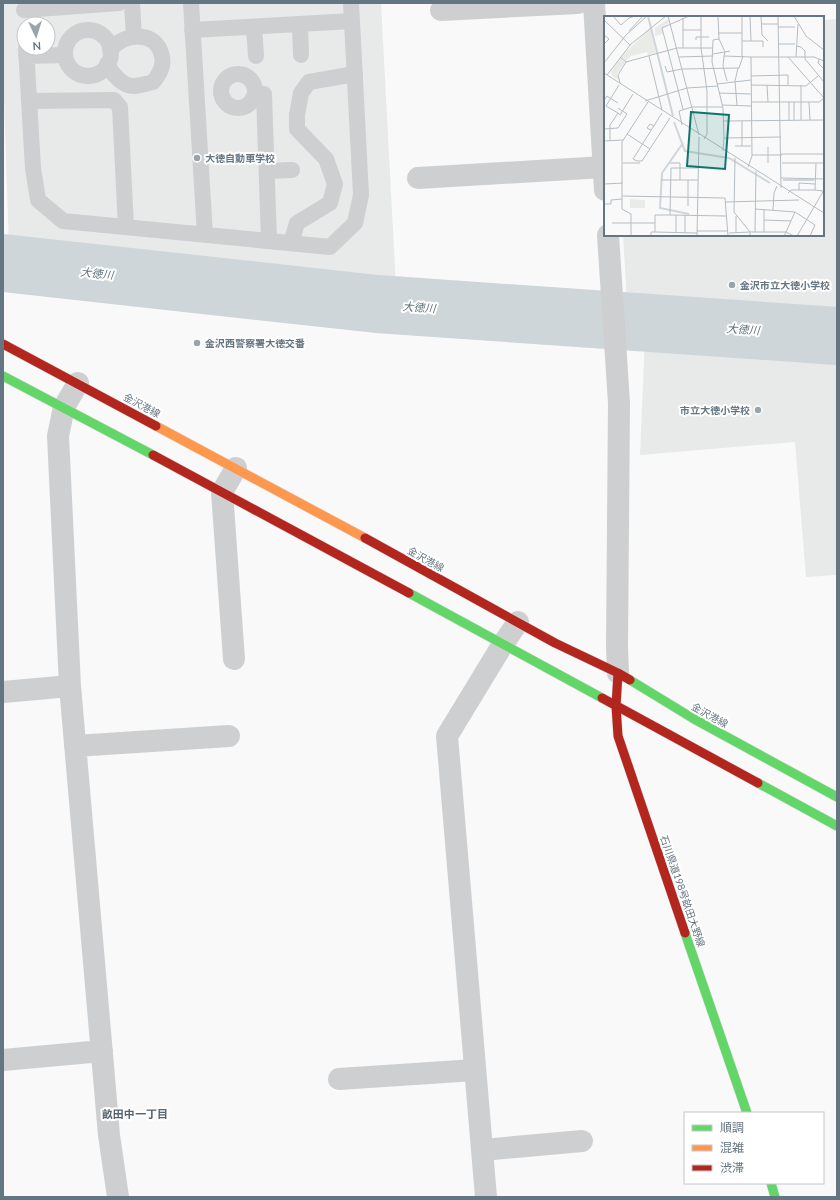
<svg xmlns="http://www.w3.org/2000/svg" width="840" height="1200" font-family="Lato,'Noto Sans JP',sans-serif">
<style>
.built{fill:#e8e9e9;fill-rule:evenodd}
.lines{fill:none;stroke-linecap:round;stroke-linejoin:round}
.river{stroke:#ced6d9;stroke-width:58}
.fast-casing{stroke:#d5d6d7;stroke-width:10}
.slow-casing{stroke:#d5d6d7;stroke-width:10}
.jam-casing{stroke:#d5d6d7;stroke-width:10}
.lane{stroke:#cecfd0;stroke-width:16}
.street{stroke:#cecfd0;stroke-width:22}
.fast{stroke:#63d668;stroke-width:9}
.slow{stroke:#ff974d;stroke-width:9}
.jam{stroke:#b3261e;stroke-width:9}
.poi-dot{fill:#99a4ac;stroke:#fff;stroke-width:1.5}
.labels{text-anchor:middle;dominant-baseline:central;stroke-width:4;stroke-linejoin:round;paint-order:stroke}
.poi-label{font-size:10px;font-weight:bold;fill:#657683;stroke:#fff;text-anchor:start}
.street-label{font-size:10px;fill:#657683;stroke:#fff}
.water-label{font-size:11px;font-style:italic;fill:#60757c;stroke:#fff}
.neighbourhood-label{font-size:11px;font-weight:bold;fill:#57646e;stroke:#fff}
.inset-river{fill:none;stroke:#ced6d9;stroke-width:2}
.inset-road{fill:none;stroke:#b5bdc3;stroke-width:1}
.view{fill:#0f766e;fill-opacity:0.15;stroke:#0f766e;stroke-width:2}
.inset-edge{fill:none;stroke:#657683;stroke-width:2}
</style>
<rect width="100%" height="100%" fill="#f9f9f9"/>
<path class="built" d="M3 3H381L396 287 9 248 3 69ZM24 24H48V48H24Z
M837 19V575L806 577 795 442 640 455 645 337 629 335 623 235H823V20Z"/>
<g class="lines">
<path class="river" d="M3 263 377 304 837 336"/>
<defs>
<path id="fast" d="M3 376 153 455
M409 593 602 698
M630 680 694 719 837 797
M758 783 837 826
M685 933 747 1113
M771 1183 775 1197"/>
<path id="slow" d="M156 426 365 538"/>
<path id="jam" d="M3 344 156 426
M153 455 409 593
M365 538 555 643 618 673 630 680
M618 673 616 706 618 736 685 933
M602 698 758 783"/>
</defs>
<use href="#fast" class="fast-casing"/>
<use href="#slow" class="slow-casing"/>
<use href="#jam" class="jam-casing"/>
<path class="lane" d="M132 3 134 37
M191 3 205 235
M24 10 119 3
M300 24 301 55
M254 27 256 56
M192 30 352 21
M65 53a23 23 0 1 1 46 0a23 23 0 1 1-46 0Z
M26 48 33 168 38 200 63 221 330 247 355 223 361 195 351 3
M26 56 65 55
M107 64C112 74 123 87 135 86 141 85 147 84 153 82 155 80 157 77 158 75 168 61 160 39 143 37 130 35 118 41 110 50
M221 91a17 17 0 1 1 34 0a17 17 0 1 1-34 0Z
M255 95 264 94 269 241
M29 101 114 100 120 107 126 227
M267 171 292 170
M291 243 297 223 330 203 335 184 326 159 297 129V115L301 93 309 82 355 74"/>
<path class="street" d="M594 3 605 190
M441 10 578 3
M418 178 604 167
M608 235 619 403 617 647 618 673
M234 659 222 492 236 468
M70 686 109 1135 118 1197
M3 692 70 686 58 436 64 407 78 383
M75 746 229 736
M3 1060 102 1051
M339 1079 475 1070
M482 1150 582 1141
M486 1197 447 736 503 644 518 622"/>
<use href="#fast" class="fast"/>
<use href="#slow" class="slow"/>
<use href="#jam" class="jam"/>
</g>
<g class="poi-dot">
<circle cx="197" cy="158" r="4"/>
<circle cx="732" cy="285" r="4"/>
<circle cx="197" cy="343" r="4"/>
<circle cx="758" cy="410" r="4"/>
</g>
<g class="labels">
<g class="poi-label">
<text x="205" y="158">大徳自動車学校</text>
<text x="740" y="285">金沢市立大徳小学校</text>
<text x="205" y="343">金沢西警察署大徳交番</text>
<text x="750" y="410" text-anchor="end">市立大徳小学校</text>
</g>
<g class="street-label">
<text transform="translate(142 405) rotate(28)">金沢港線</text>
<text transform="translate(426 559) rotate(29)">金沢港線</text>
<text transform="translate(710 715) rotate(29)">金沢港線</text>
<text transform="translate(683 891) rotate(71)">石川県道198号畝田大野線</text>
</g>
<g class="water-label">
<text transform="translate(97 273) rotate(6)">大徳川</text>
<text transform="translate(419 307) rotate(4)">大徳川</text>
<text transform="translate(743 329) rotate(4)">大徳川</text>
</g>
<g class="neighbourhood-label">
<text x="135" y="1113">畝田中一丁目</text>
</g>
</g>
<g transform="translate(604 16)">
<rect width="220" height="220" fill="#f9f9f9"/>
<path d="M64 3 65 7 58 12 59 18 51 20V12ZM46 12 52 37 44 39 43 36 27 40 22 45 17 41ZM16 42 21 46 13 58 15 64 8 60 7 55Z" fill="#e8ebe6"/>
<path d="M26 183 41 184V192H26Z" fill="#e8ebe6"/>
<path class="inset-river" d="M44 0 69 100M70 106 81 135 125 142 166 167M79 127 58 157 56 192 85 198M179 164H210"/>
<path class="inset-road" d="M9 0 17 9 25 2 31 0M64 0 95 119M97 0V32L103 75V118L100 123M114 0 115 23 109 24 108 46 119 92 120 122M138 0V40M146 0 147 25M157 0 158 19 164 25M174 0 177 172M190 0 202 20 220 34M79 2V32M0 4 26 29M157 8H174M174 11H191M79 14H97M25 15 39 0M114 17H138M0 19 5 23 0 28M115 23 121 36 126 35M92 24V21H105M138 25H159V31M174 28H191M192 30 197 31 201 35V43L220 66M109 38 121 36 120 40 147 41H210L220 45M45 40 58 94M120 40 119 50 123 65M16 41 22 46 73 32H109M75 41 109 40M192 41 194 8M215 43 214 47 220 53M0 47 22 19 43 0M61 50 63 56 78 53M78 53 135 52 139 40M0 57 220 197M3 59 27 28 62 0M147 60 184 59V69M16 67 14 59 22 46M113 68 147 64M15 69 2 90 14 97 16 99 29 78M147 69 202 70 214 60M163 69 164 86M197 69V104M115 77 147 78M0 84 3 80 14 87M41 85 83 72 114 70M147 86H215L220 82 184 41M185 86V104M190 86V104M205 86 206 104M118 89 147 90M133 89 131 65 134 52M88 91H119M79 93 58 12 85 0M58 97 29 143 33 145H38L66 102M120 105 220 104M138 105V130M78 109 75 95 88 91M0 113 14 112 23 98 14 92M47 114 43 112 46 108 50 110M23 118 46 133M0 125 19 124M6 125V109L14 97M131 130H147M119 135 120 122 177 121M177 138H220M148 139H178M19 147H36M66 147H76V164M164 147V131M178 147H212M144 151 148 140 147 41M177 162 220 163M57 164H94M0 168 19 167M195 174V167L211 168M219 175 211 174 212 147H220M184 177 187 174H211M18 180 121 182 124 220M121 186 195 184M0 188H7V184L18 183M84 190V164M151 193 191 196M169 194 170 177 173 170M66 199 122 200M72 199V217M160 204 187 205M8 207H51M93 215H124M51 216 93 217M132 216V200M151 216 152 155M160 216V193M81 217V199M125 217 146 216 130 196 131 142M27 220V198L18 193V126L44 86M47 220V216H51V199H66L67 152H94M93 220 95 121M146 220V216H182L191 196 211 209 206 220M180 220 182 216 190 220M193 220 220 174"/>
<path class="view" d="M87 96 125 99 121 153 83 150Z"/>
<rect width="220" height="220" class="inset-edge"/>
</g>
<rect width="840" height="1200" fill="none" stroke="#657683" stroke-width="8"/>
<rect x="684" y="1112" width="140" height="72" fill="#ffffff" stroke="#c1c8cd"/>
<rect x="692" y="1125" width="20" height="6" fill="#63d668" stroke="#c1c8cd"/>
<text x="720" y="1132" font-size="12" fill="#657683">順調</text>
<rect x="692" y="1145" width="20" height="6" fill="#ff974d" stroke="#c1c8cd"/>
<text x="720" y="1152" font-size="12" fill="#657683">混雑</text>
<rect x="692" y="1165" width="20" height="6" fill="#b3261e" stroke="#c1c8cd"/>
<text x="720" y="1172" font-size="12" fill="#657683">渋滞</text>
<g transform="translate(36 36) rotate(176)"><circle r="19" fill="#ffffff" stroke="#c1c8cd"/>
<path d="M0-3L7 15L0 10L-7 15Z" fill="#99a4ac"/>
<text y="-6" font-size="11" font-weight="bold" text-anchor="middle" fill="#657683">N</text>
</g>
</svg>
